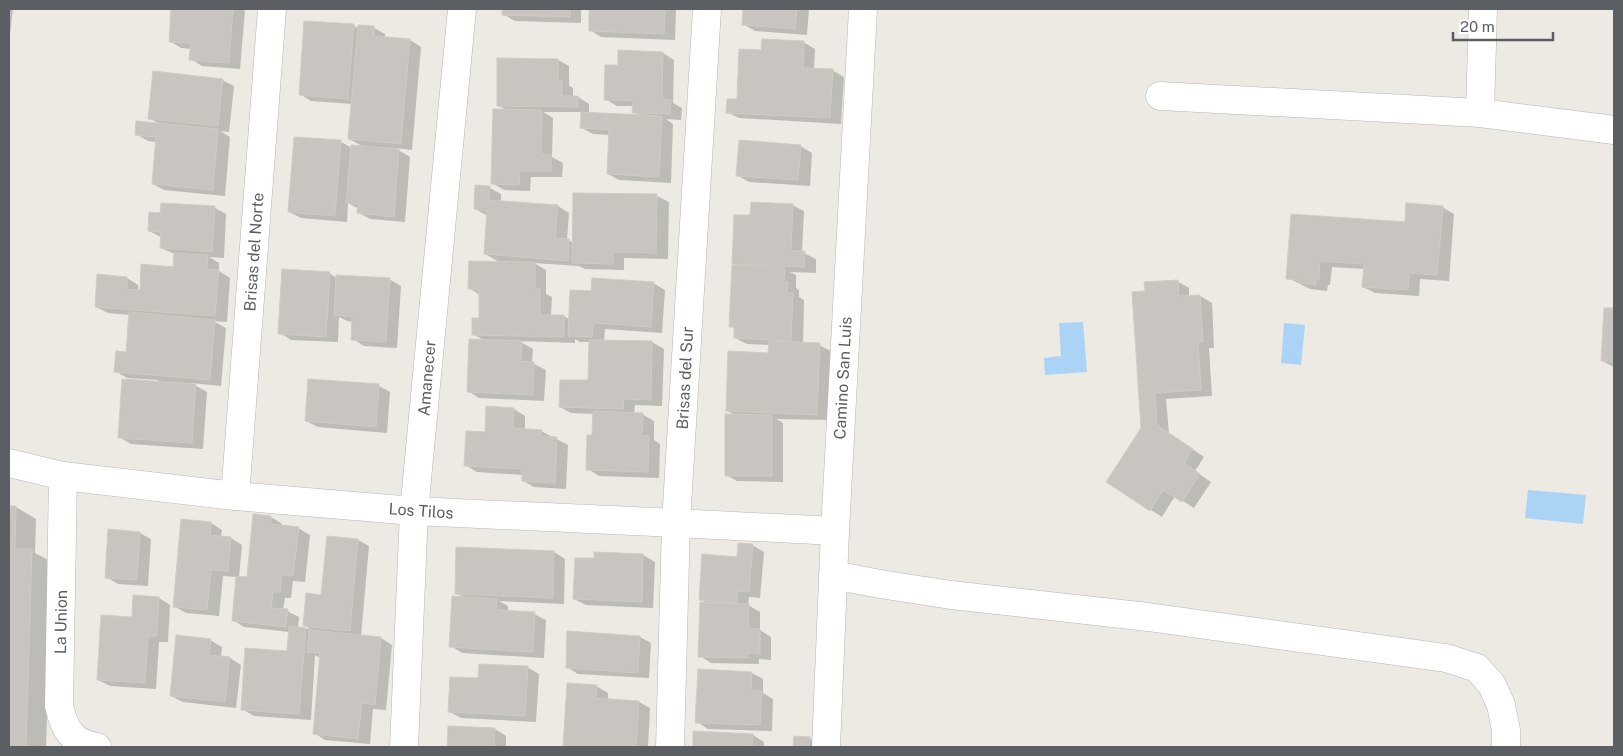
<svg xmlns="http://www.w3.org/2000/svg" width="1623" height="756" font-family="'Public Sans',sans-serif">
<style>
.water{fill:#abd3f5}
.shadow{fill:#0003}
.building{fill:#c8c5c0;stroke:#d0ccc2}
.lines{fill:none;stroke-linecap:round;stroke-linejoin:round}
.street-casing{stroke:#b4b5b9;stroke-width:29}
.secondary-casing{stroke:#b5b7bc;stroke-width:29}
.street{stroke:#fff;stroke-width:28}
.secondary{stroke:#fff;stroke-width:28}
.labels{text-anchor:middle;dominant-baseline:central;stroke-width:5;stroke-linejoin:round;paint-order:stroke}
.street-label{font-size:16px;fill:#5b5e62;stroke:#fff}
</style>
<rect width="100%" height="100%" fill="#eceae3"/>
<path class="water" d="M1083 322 1087 372 1045 375 1044 358 1061 356 1059 323Z
M1284 323 1305 325 1301 365 1281 363Z
M1528 490 1586 495 1583 524 1525 518Z"/>
<path class="shadow" d="M9 9H13L9 44Z
M172 9H241L245 11 240 69 202 66 191 59 192 49 181 48 170 41Z
M504 9H581V23L515 21 503 14Z
M591 9H676L675 40 601 37 590 30Z
M744 9H809L807 35 755 31 743 24Z
M353 25 359 29 374 28 385 34V38L410 40 421 47 412 150 395 148 410 157 405 222 370 219 359 213V209L348 203 347 222 301 218 289 212 341 142 352 148 364 147 349 139 352 104 311 101 300 94Z
M803 42 815 49 814 69 832 70 844 77 841 124 739 118 727 112Z
M663 53 674 60 673 103 682 108 681 120 666 119 673 124 671 183 619 180 608 174 610 135 593 134 582 128V112H543L553 118 552 157 563 163 562 177H531L530 191 504 190 492 183 506 110 498 105 558 60 569 66V86L573 88V97H578L589 104V114L640 116 634 112V106H617L605 99 619 66Z
M222 80 234 86 229 132 220 131 230 137 225 196 164 190 153 184 157 142 148 141 136 134 160 124 149 118Z
M800 146 812 153 810 186 749 182 737 175Z
M490 188 501 194V202L558 206 569 213 567 240 574 243 575 194 657 196 669 202 668 259 624 258V270L585 269 579 266 534 263 546 270V294L552 297 551 316H564L570 320 592 292 653 283 665 290 662 333 605 329 604 341 652 342 664 349 662 406 635 405 634 414H642L654 421V440L660 444 659 478 599 476 588 469 594 437V414L571 413 560 407 589 381 590 342H580L575 339V343L519 341 533 349 532 363 546 370 544 401 479 398 468 391 485 341 473 334 480 319V295L469 288 501 263 485 254 488 216 475 209Z
M792 205 804 211 802 252 816 259V273L790 272 796 275V288L799 290V297L804 300 803 344 819 345 831 351 829 420 776 419 783 423V482L737 481 726 475 736 416 728 411 769 354 770 345 747 344 735 338 736 329 730 326 739 267 734 263 752 217Z
M1442 207 1454 214 1449 281 1420 279 1419 296 1375 293 1363 287 1364 269 1332 267 1330 285H1328L1327 291 1310 289 1288 278 1293 215 1406 224Z
M215 208 226 214 224 258 209 257 219 263V271L230 278 227 322 213 321 226 328 221 386 191 383 207 392 203 449 131 444 119 437 158 383V380L127 378 115 371 127 353 130 315 108 313 96 307 127 278 138 285V291H141L174 268 175 254 161 248V237L149 231 161 215Z
M329 273 337 278 389 279 401 286 397 348 364 346 353 339V322L347 321 339 317 338 342 291 340 280 333Z
M1177 281 1189 288V297L1200 296 1212 303 1214 348H1209L1212 396 1166 399 1169 433 1204 457 1195 471 1211 482 1194 508 1175 496 1162 517 1151 510 1143 428 1147 293Z
M1605 309 1614 310V367L1602 361Z
M379 386 390 392 387 433 318 427 306 421Z
M514 409 525 416V430L541 431 568 445 566 489 534 487 523 481V475L477 472 465 465Z
M9 507H16L36 519 35 553 52 562 46 747H9Z
M254 515 271 517 282 524V526L298 528 310 535 305 582 293 581 291 598H285L283 610 287 611 299 617 298 628 311 629 304 626 322 596 328 537 358 540 369 546 361 636 381 638 392 645 386 710 373 709 370 744 325 740 314 733 320 658 315 655 311 720 254 716 242 709 288 653 289 632 244 627 233 620 237 577 223 576 219 616 186 613 174 606 211 523 222 530 221 537 231 538 242 545 239 577 248 578Z
M140 533 151 539 148 586 118 584 106 577Z
M752 545 764 552 760 598 749 597 748 605 760 612V630L771 637V660L759 659V664L711 663 700 656 708 604 700 599Z
M554 552 565 559 564 604 499 601 508 606V612L534 614 546 620 544 658 462 653 451 646 465 598 456 593Z
M595 553 643 555 655 562 653 608 586 605 574 599 595 560Z
M159 598 170 605 168 642H159L156 689 110 686 98 680 133 618Z
M640 637 651 643 649 678 578 674 567 667Z
M210 640 222 647 221 657 230 658 241 665 236 708 183 702 171 696Z
M527 667 539 674 536 722 461 718 450 712 480 679Z
M752 673 763 679V693L773 699 772 731 708 729 697 722Z
M568 684 596 686 608 693V700L639 702 650 708 648 747H564Z
M450 727 495 729 506 736V747H449Z
M695 732 753 735 764 742V747H694Z
M795 737 809 738 821 744V747H794Z"/>
<path class="building" d="M171 9H233L229 63 189 60 191 43 169 42Z
M502 9H570V17L502 15Z
M589 9H665L664 34 589 31Z
M743 9H797L795 29 742 25Z
M304 21 354 24 348 99 299 95Z
M358 25 374 26V36L410 39 401 144 348 139Z
M762 39 804 41 803 68 833 69 830 118 726 113 727 99H737L739 49 761 50Z
M618 50 663 52 662 99 671 100 670 114 632 113 633 101 604 100 605 65H618Z
M497 58 558 59V80H562V96H578V107L497 106Z
M153 71 223 79 218 126 148 119Z
M493 109 542 110 541 154 551 155V171H520L519 185 491 184Z
M581 112 662 116 659 177 607 174 609 130 580 128Z
M136 121 218 129 213 190 152 184 156 137 135 135Z
M294 137 341 140 335 216 288 212Z
M739 140 801 145 798 180 736 176Z
M351 145 399 149 394 217 357 213 358 204 346 203Z
M475 185 490 186 489 200 558 205 555 238 569 239 568 261 484 254 487 211 474 209Z
M573 193 657 194 656 253 613 252V264L572 263Z
M751 202 793 204 791 251H805L804 267 732 264 734 215H750Z
M161 203 215 206 212 252 160 248 161 232 148 231 149 212 160 213Z
M1406 203 1443 206 1437 275 1409 273 1408 290 1362 287 1364 264 1320 261 1319 280 1316 279V285L1298 283V280L1286 279 1291 214 1405 222Z
M174 253 208 255 207 269 219 270 215 316 95 307 97 274 127 277V289L140 290 141 264 173 267Z
M469 261 535 262V289H540V315H564V337L472 335V318H479V289H468Z
M732 265 785 268 784 282H788L787 292 793 293 791 341 734 338V327H729Z
M282 269 330 272 326 337 278 334Z
M336 275 390 278 386 342 351 340 352 317 334 315Z
M592 278 654 282 651 327 594 323 592 337 568 336 570 290 591 291Z
M1178 280 1179 296 1200 295 1203 342 1198 343 1201 390 1155 393 1157 425 1193 449 1184 463 1200 474 1182 502 1163 490 1150 511 1106 482 1141 428 1132 292 1145 291 1144 282Z
M1604 308H1614V362L1601 361Z
M129 312 215 320 210 380 114 372 116 351 126 352Z
M469 339 522 341 521 361 534 362 533 395 467 392Z
M589 340 652 341 651 400 624 399 623 409 559 407 560 380H588Z
M769 341 820 343 817 415 726 411 728 351 768 353Z
M122 379 196 384 192 443 118 438Z
M308 379 379 384 376 427 305 421Z
M486 406 514 408 513 428 542 430 541 436 557 437 555 483 522 481V469L464 466 466 431 485 432Z
M593 411 643 413 642 436H649L648 472 586 470 587 435H592Z
M725 414 772 415V476H725Z
M9 506H16L15 549H32L26 747H9Z
M253 514 271 516V524L299 527 293 576 282 575 280 592H273L271 608 288 609 286 627 232 621 236 576 247 577Z
M181 519 211 522 210 535 231 537 228 571 211 570 207 610 173 607Z
M108 529 140 532 137 580 105 578Z
M327 536 358 539 350 631 303 626 306 593 321 595Z
M738 543 753 544 749 592 737 591V603L699 600 702 554 737 557Z
M456 547 554 551 553 598 455 594Z
M594 552 643 554 642 602 573 599 575 558H594Z
M133 595 159 597 157 636H148L145 683 97 680 101 615 132 617Z
M452 596 497 599 496 610 535 612 533 652 449 647Z
M700 602 749 604 748 628 760 629V654L748 653V658L698 657Z
M289 626 306 628 299 714 241 710 245 648 287 651Z
M309 630 381 637 375 705 362 703 358 739 313 734 320 653 307 652Z
M567 631 640 636 638 673 566 668Z
M176 635 211 639 209 655 230 657 225 702 170 696Z
M479 664 528 666 525 716 448 712 450 677 478 678Z
M698 669 752 672 751 690 762 691 760 725 695 723Z
M567 683 597 685 596 698 639 701 636 747H563Z
M448 726 495 728 494 747H447Z
M693 731 753 734 752 747H693Z
M794 736 810 737 809 747H793Z"/>
<g class="lines">
<defs>
<path id="street" d="M1160 96 1480 113 1614 130
M1480 113 1483 9
M63 476 59 706C64 729 72 743 97 747
M235 496 272 9
M833 575 880 584 951 595 1148 617 1446 658 1477 668 1492 685 1501 705 1506 730V747
M404 747 414 511 462 9
M670 747 676 523 707 9
M826 747 835 531"/>
<path id="secondary" d="M9 463 63 476 235 496 414 511 676 523 835 531 863 9"/>
</defs>
<use href="#street" class="street-casing"/>
<use href="#secondary" class="secondary-casing"/>
<use href="#street" class="street"/>
<use href="#secondary" class="secondary"/>
</g>
<g class="labels">
<g class="street-label">
<text transform="translate(254 252) rotate(-86)">Brisas del Norte</text>
<text transform="translate(427 378) rotate(-85)">Amanecer</text>
<text transform="translate(685 378) rotate(-87)">Brisas del Sur</text>
<text transform="translate(843 378) rotate(-87)">Camino San Luis</text>
<text transform="translate(421 511) rotate(4)">Los Tilos</text>
<text transform="translate(61 622) rotate(-89)">La Union</text>
</g>
</g>
<rect width="1623" height="756" fill="none" stroke="#5b5e62" stroke-width="20"/>
<path d="M1453 32v8h100v-8" fill="none" stroke="#5b5e62" stroke-width="2.5"/>
<text x="1460" y="32" font-size="15" fill="#5b5e62" stroke="#ffffff" stroke-width="4" paint-order="stroke">20 m</text>
</svg>
